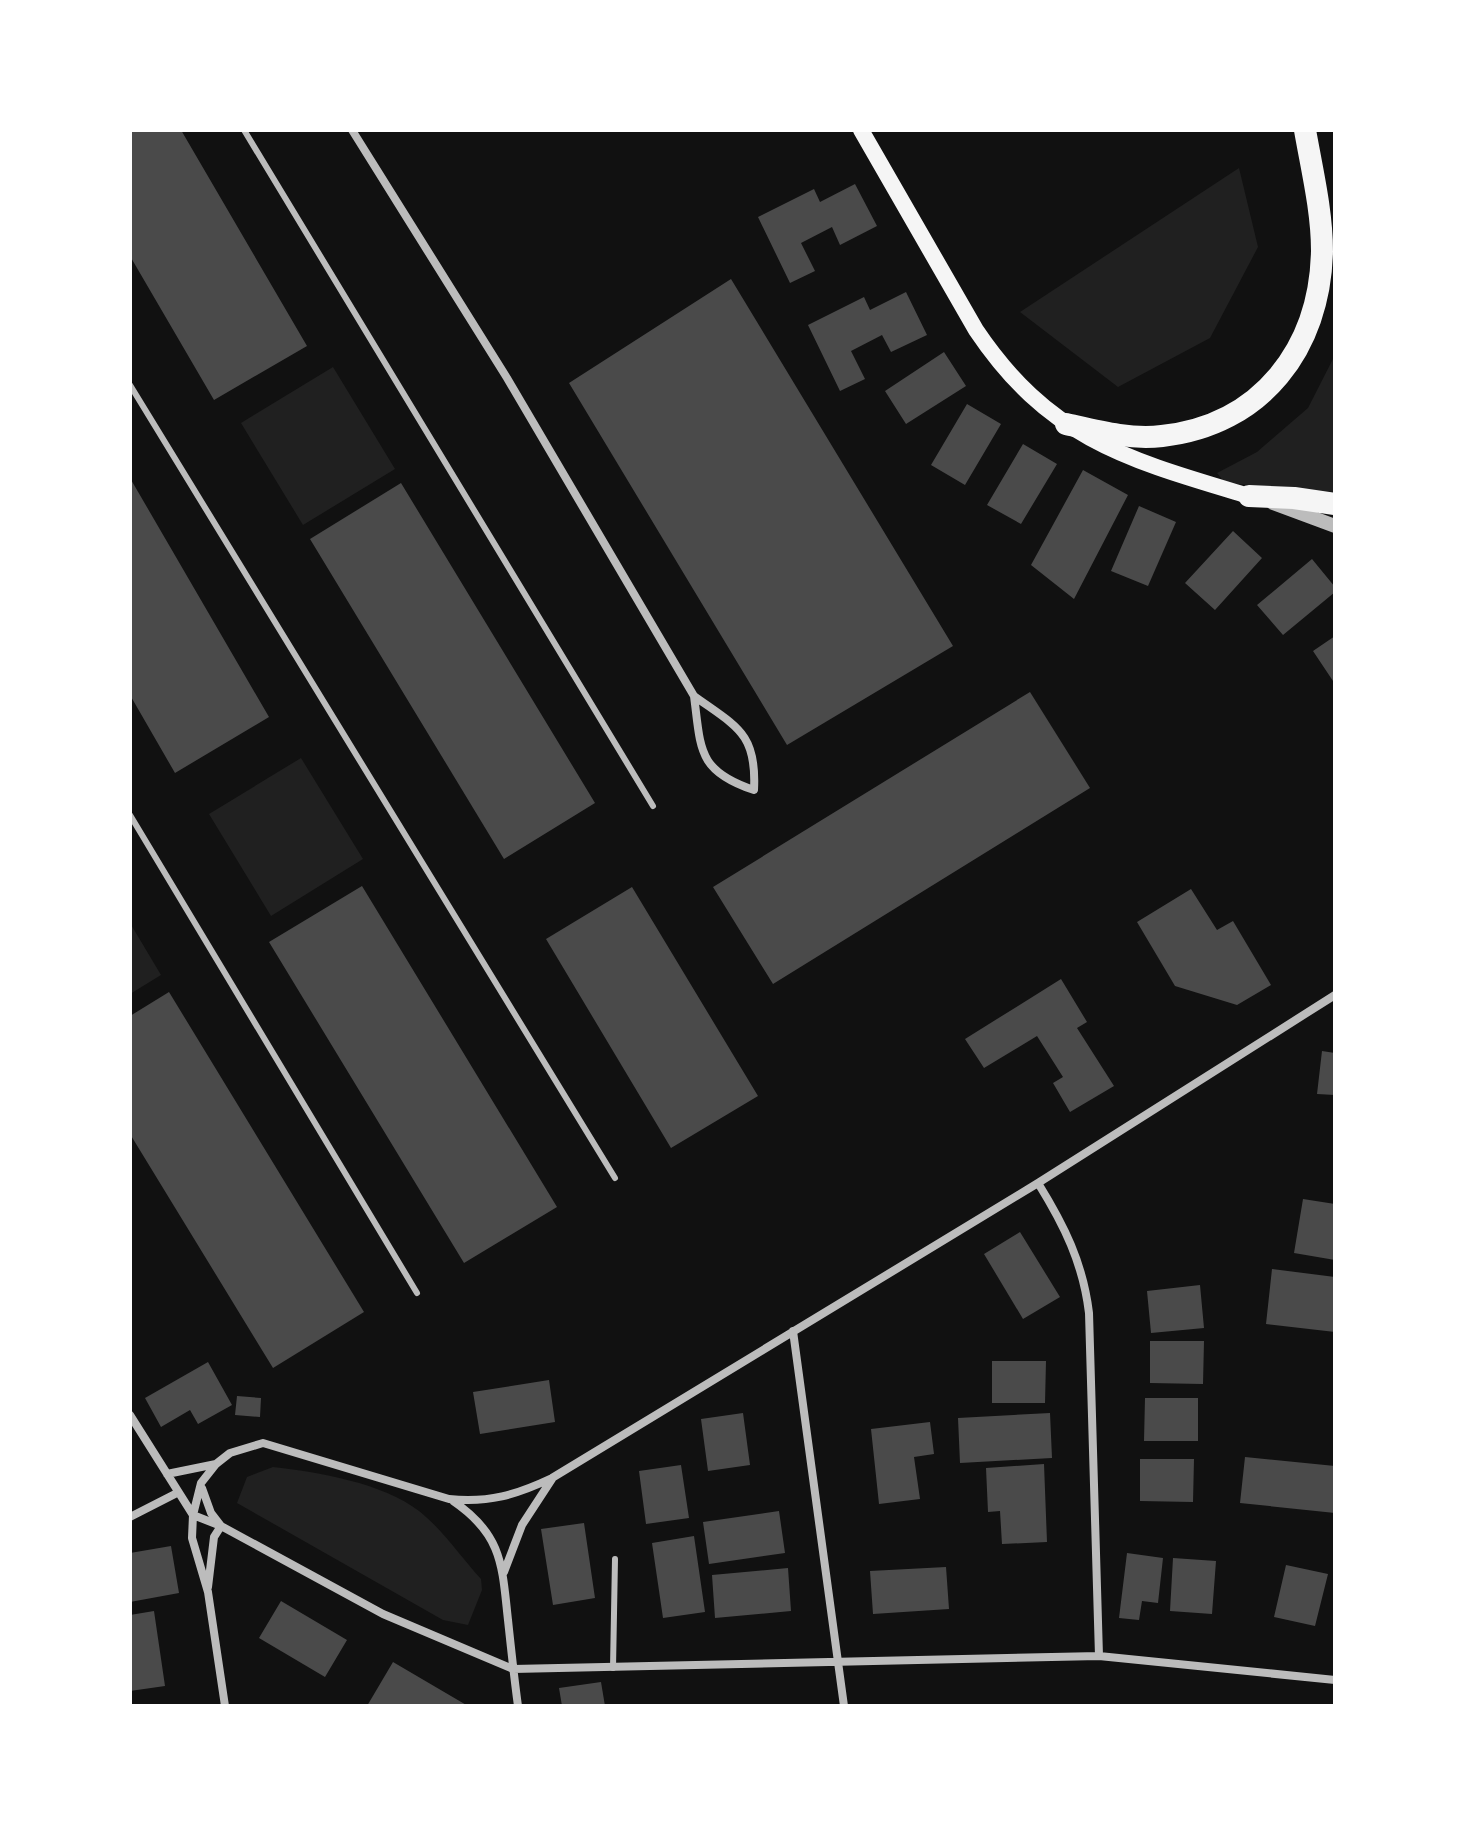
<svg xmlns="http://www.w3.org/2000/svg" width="1465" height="1836" font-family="Rubik,sans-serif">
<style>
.green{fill:#202020}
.building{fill:#4a4a4a}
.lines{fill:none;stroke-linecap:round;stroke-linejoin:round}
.service{stroke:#bcbcbc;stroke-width:6}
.minor{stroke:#bcbcbc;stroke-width:8}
.tertiary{stroke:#bcbcbc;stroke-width:14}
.secondary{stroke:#f5f5f5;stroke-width:16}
.trunk{stroke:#f5f5f5;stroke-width:22}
</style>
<rect width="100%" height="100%" fill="#111"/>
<path class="green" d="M1239 168 1258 247 1210 338 1118 387 1020 312Z
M1335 355V492L1225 483 1217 473 1257 452 1308 408Z
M333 367 395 469 303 525 241 423Z
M301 758 363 859 271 916 209 814Z
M130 923 161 975 130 994Z
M273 1467C318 1472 383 1483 419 1511 442 1529 461 1557 481 1579L482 1590 468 1625 443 1620 237 1503 247 1477Z"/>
<path class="building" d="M130 130H181L307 346 214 400 130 256Z
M855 184 877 226 840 245 832 227 801 243 815 271 790 283 758 217 814 189 820 202Z
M731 279 953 646 787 745 569 383Z
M906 292 927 335 891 352 882 335 851 351 865 379 840 391 808 325 864 297 870 310Z
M944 352 966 386 906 424 885 391Z
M967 404 1001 424 965 485 931 465Z
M1023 444 1057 464 1021 524 987 505Z
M1083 470 1128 495 1074 599 1031 565Z
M130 478 269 717 175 773 130 695Z
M401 483 595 803 504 859 310 539Z
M1139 506 1176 522 1148 586 1111 571Z
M1233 531 1262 558 1215 610 1185 583Z
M1312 559 1335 587V592L1283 635 1257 605Z
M1335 636V684L1313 651Z
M1030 692 1090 788 773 984 713 887Z
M362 886 557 1207 464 1263 269 942Z
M632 887 758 1096 671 1148 546 939Z
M1191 889 1217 930 1233 921 1271 985 1237 1005 1175 986 1137 922Z
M1061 979 1087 1022 1077 1028 1114 1086 1070 1112 1053 1083 1063 1077 1037 1036 984 1068 965 1039Z
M169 992 364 1312 273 1368 130 1134V1016Z
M1322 1051 1335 1053V1095L1317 1094Z
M1303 1199 1335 1204V1260L1294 1253Z
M1020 1232 1060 1297 1023 1319 984 1254Z
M1272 1269 1335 1277V1332L1266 1324Z
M1200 1285 1204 1328 1151 1333 1147 1291Z
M1150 1341H1204L1203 1384 1150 1383Z
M992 1361H1046L1045 1403H992Z
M208 1362 232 1405 198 1424 190 1410 161 1427 145 1398Z
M549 1380 555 1422 480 1434 473 1392Z
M237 1396 261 1398 260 1417 235 1415Z
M1145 1398H1198V1441H1144Z
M743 1413 750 1465 708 1471 701 1419Z
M1050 1413 1052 1458 960 1463 958 1418Z
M930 1422 934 1454 914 1457 920 1499 879 1504 871 1429Z
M1245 1457 1335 1466V1513L1240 1503Z
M1140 1459H1194L1193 1502 1140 1501Z
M1044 1464 1047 1542 1002 1544 1000 1511 988 1512 986 1468Z
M681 1465 689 1518 646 1524 639 1471Z
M779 1511 785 1553 709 1564 703 1522Z
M584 1523 595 1598 553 1605 541 1529Z
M694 1536 705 1612 663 1618 652 1543Z
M171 1546 179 1593 130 1602V1553Z
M1127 1553 1163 1558 1158 1603 1142 1601 1139 1620 1119 1618Z
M1173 1558 1216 1561 1212 1614 1170 1611Z
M1286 1565 1328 1574 1315 1626 1274 1617Z
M946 1567 949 1609 873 1614 870 1571Z
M788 1568 791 1611 715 1618 712 1575Z
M281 1601 347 1640 325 1677 259 1638Z
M154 1611 165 1686 130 1691V1615Z
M393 1662 468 1706H367Z
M601 1682 605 1706H562L559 1688Z"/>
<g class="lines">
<path class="service" d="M244 130 653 806
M130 385 615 1178
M130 815 417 1293
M613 1668 615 1559"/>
<path class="minor" d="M352 130 507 378 694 696C701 749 697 771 754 790 757 733 737 727 694 696
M1038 1183C1064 1225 1083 1263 1089 1313L1099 1656
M793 1331 844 1706
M130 1415 193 1515 221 1526 383 1614 513 1669 1099 1656 1335 1680
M167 1474 216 1464
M202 1488 211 1513 221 1526 214 1537 208 1587
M453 1501C503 1535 502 1566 508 1620 511 1648 514 1677 518 1706
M130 1517 177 1493
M504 1572 522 1525 552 1479
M225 1706 208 1592 192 1538 193 1515 201 1483 216 1464 230 1453 263 1443 449 1499C489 1503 516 1495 552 1478L1038 1183 1335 995"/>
<path class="tertiary" d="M1273 503 1335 526"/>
<path class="secondary" d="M861 130 976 330C1050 440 1129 460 1249 496"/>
<path class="trunk" d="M1066 424C1097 431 1130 440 1162 436 1262 425 1320 348 1322 251 1322 211 1312 170 1305 130
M1249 496 1294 498 1335 504"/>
</g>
<rect width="1465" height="1836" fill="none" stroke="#ffffff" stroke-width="264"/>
</svg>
